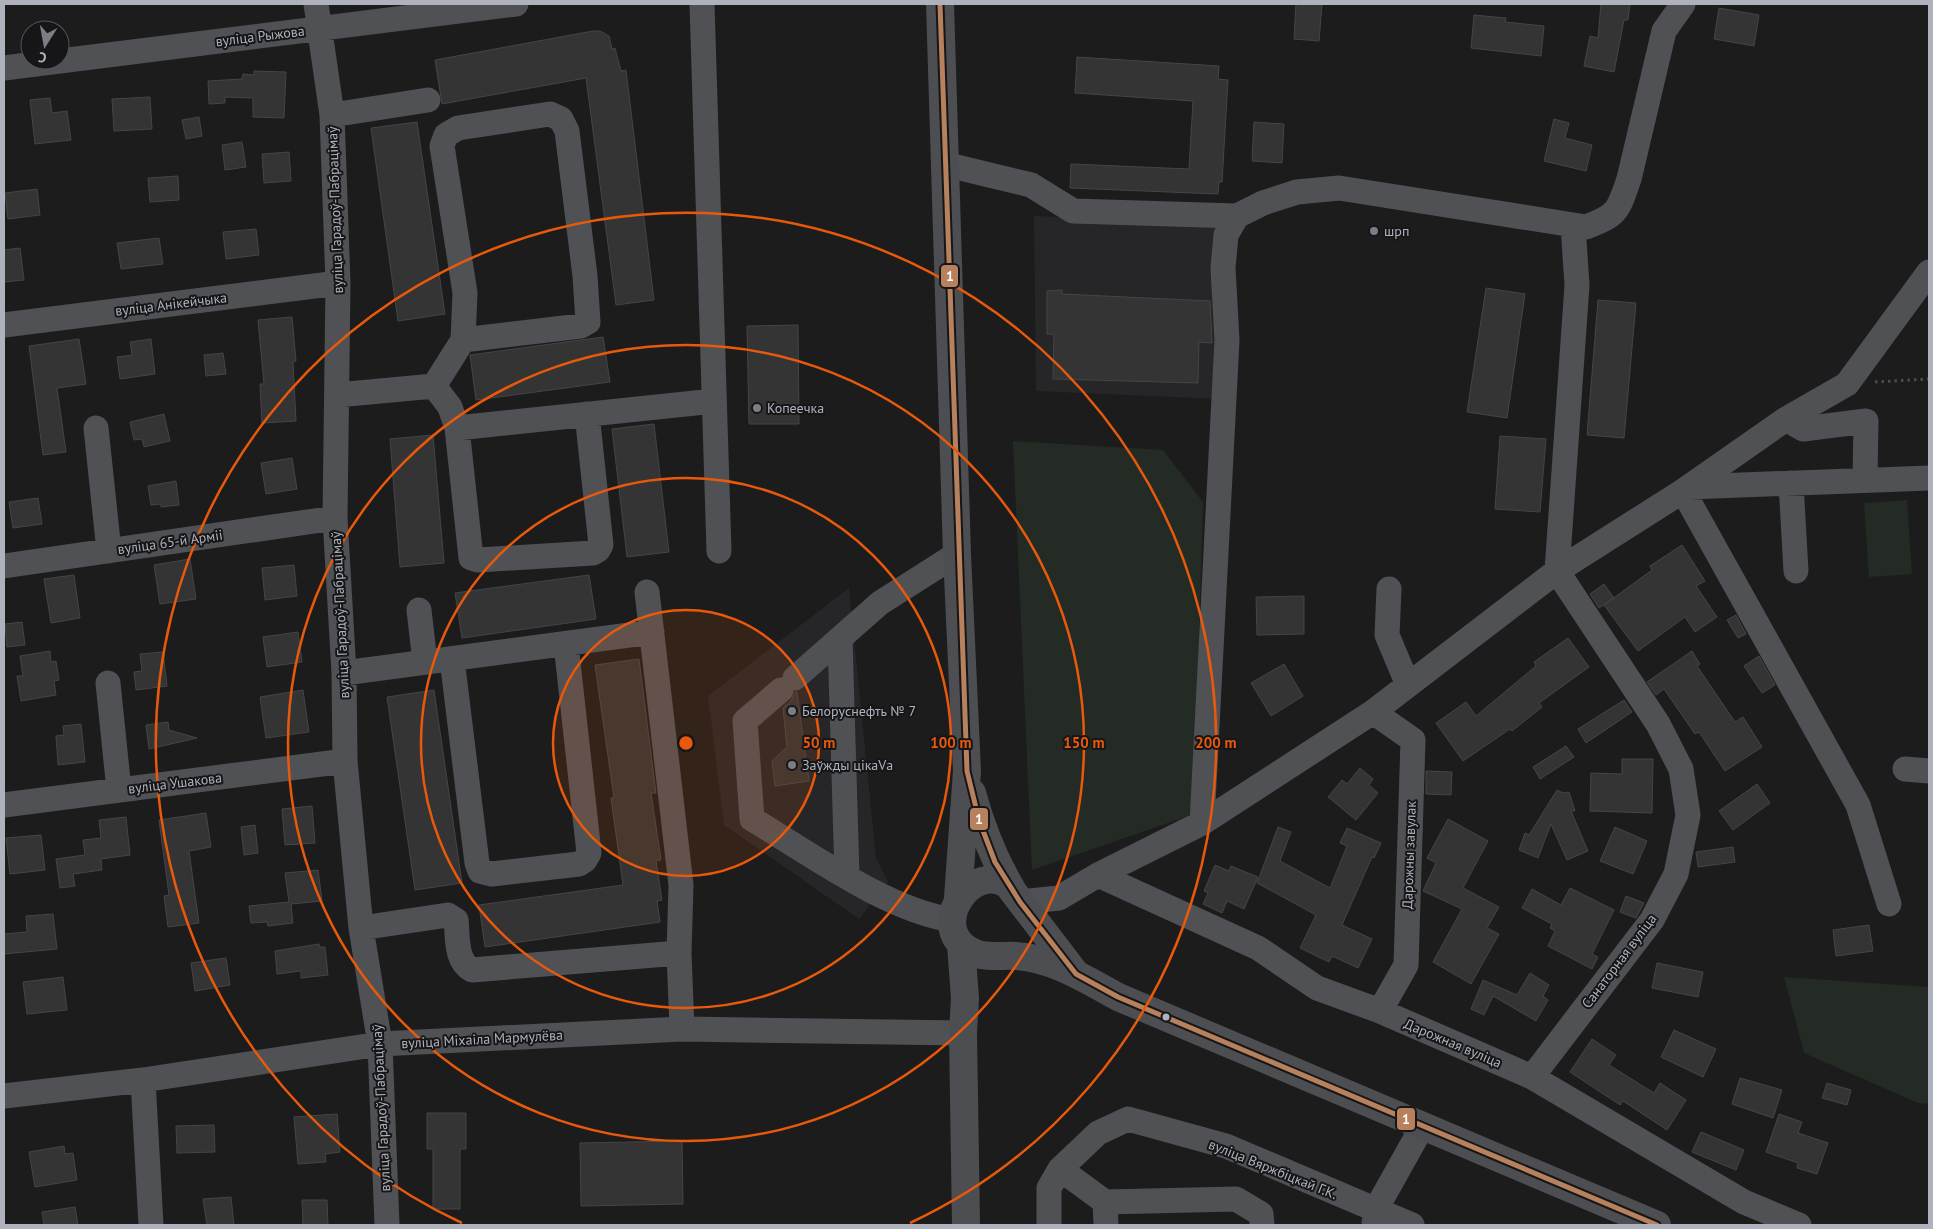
<svg xmlns="http://www.w3.org/2000/svg" width="1933" height="1229" font-family="'PT Sans',sans-serif">
<style>
.built{fill:#262628}
.green{fill:#242b25}
.building{fill:#343434;stroke:#444548}
.lines{fill:none;stroke-linecap:round;stroke-linejoin:round}
.path{stroke:#4c4d50;stroke-width:3;stroke-dasharray:2.5 4;stroke-linecap:butt}
.minor{stroke:#505155;stroke-width:25}
.major{stroke:#4d4e51;stroke-width:28}
.bus-1-casing{stroke:#161618;stroke-width:9}
.bus-1{stroke:#b6815c;stroke-width:5}
.ring{fill:none;stroke:#e8590c;stroke-width:2.5}
.poi-dot{fill:#7b7e84;stroke:#161618;stroke-width:2}
.bus-dot{fill:#aeb2bc;stroke:#161618;stroke-width:2}
.labels{text-anchor:middle;dominant-baseline:central;stroke-width:4;stroke-linejoin:round;paint-order:stroke}
.street-label{font-size:14px;fill:#aeb2bc;stroke:#161618}
.poi-label{font-size:14px;fill:#aeb2bc;stroke:#161618;text-anchor:start}
.centre{fill:#e8590c;stroke:#161618;stroke-width:2.5}
.ring-label{font-size:15px;text-anchor:middle;font-weight:bold;fill:#e8590c;stroke:#161618;stroke-width:4;stroke-linejoin:round;paint-order:stroke}
.line-badge{stroke:#161618;stroke-width:2}
.badge-label{font-size:14px;text-anchor:middle;font-weight:bold;fill:#fff}
</style>
<rect width="100%" height="100%" fill="#1c1c1c"/>
<path class="built" d="M1034 216 1227 225 1220 399 1036 391Z
M849 588 876 858 888 882 859 919 724 825 708 696Z"/>
<path class="green" d="M1013 441 1163 450 1203 502 1194 814 1032 870Z
M1907 500 1912 574 1869 577 1864 503Z
M1784 977 1929 987V1104L1918 1103 1804 1053Z"/>
<path class="building" d="M1296 4H1322L1319 41 1294 39Z
M1601 4H1630L1628 20H1624L1614 72 1584 66 1590 36 1598 38Z
M1719 8 1759 15 1754 46 1714 39Z
M1474 15 1506 18 1505 22 1544 26 1541 56 1471 48Z
M593 31H600L609 36 612 49 615 48 621 71 626 70 654 300 616 305 586 78 442 104 435 60Z
M1077 57 1219 66 1218 79 1228 80 1222 182H1219L1218 194 1070 188 1071 164 1189 169 1193 101 1075 93Z
M254 71 286 72 284 118 253 117V98L225 97V103L209 104 208 81 242 79 243 74 254 75Z
M150 97 152 129 114 131 112 99Z
M50 98 52 113 67 111 71 140 35 144 30 100Z
M199 117 202 136 186 139 182 120Z
M1554 119 1569 123 1565 138 1592 145 1586 171 1544 161Z
M417 122 445 314 398 321 371 128Z
M1254 122 1284 124 1282 163 1252 161Z
M242 142 246 167 225 170 222 145Z
M289 152 291 181 264 183 262 154Z
M178 176 179 200 150 202 148 178Z
M37 189 40 215 8 219 5 193Z
M256 229 259 255 226 259 223 232Z
M159 238 163 264 121 269 117 243Z
M20 248 24 280 4 282V250Z
M1486 288 1525 294 1507 418 1467 412Z
M1062 290V294L1210 301 1212 343 1199 342 1198 383 1053 379 1054 334H1047V291Z
M1598 300 1636 303 1624 438 1587 435Z
M292 317 296 361 293 362 296 421 262 423 260 384H264L258 320Z
M798 325 799 424H749L747 326Z
M603 337 610 382 476 400 470 355Z
M79 339 86 384 57 388 66 452 43 455 29 346Z
M151 339 155 374 120 379 117 357 132 355 130 342Z
M223 353 226 374 206 376 204 355Z
M164 414 170 441 144 447 142 439 134 440 130 422Z
M654 424 669 552 627 557 612 429Z
M433 435 444 563 400 567 390 439Z
M1500 436 1546 439 1540 512 1495 509Z
M292 458 297 489 266 494 261 463Z
M176 481 179 505 161 507V504L151 505 148 486Z
M38 498 42 524 13 528 9 502Z
M1682 545 1705 581 1696 586 1717 617 1695 632 1685 617 1638 651 1604 605 1652 570 1650 566Z
M190 559 196 599 160 604 154 565Z
M294 565 297 596 265 600 262 568Z
M74 575 80 618 51 623 44 579Z
M589 575 596 619 462 638 455 593Z
M1604 584 1614 598 1599 608 1590 594Z
M1304 596V634L1257 635 1256 597Z
M1736 615 1746 634 1738 638 1727 620Z
M22 622 25 645 7 647 5 624Z
M298 632 302 662 267 667 263 637Z
M1568 638 1589 667 1539 703 1542 707 1512 731 1510 729 1463 761 1436 723 1466 702 1476 716 1536 666 1534 662Z
M50 651 51 662 56 661 59 680 54 681 56 695 21 701 17 676H23L20 656Z
M1692 651 1700 664 1697 666 1735 722 1743 717 1762 747 1725 771 1699 732 1695 734 1664 689 1656 695 1647 682Z
M163 652 167 686 136 690 134 672 142 671 140 654Z
M1759 656 1775 685 1762 693 1744 666Z
M639 659 656 793H651L661 860 656 861 662 900 657 901 660 922 485 947 479 905 623 885 611 798H614L595 665Z
M1284 664 1303 696 1271 716 1251 683Z
M303 690 309 732 266 738 260 697Z
M434 690 462 883 415 890 387 697Z
M795 692H797L809 781 775 786 772 761 787 747 783 708 791 701Z
M1624 700 1632 712 1586 743 1578 729Z
M168 722 169 730 197 738 149 749 146 725Z
M81 724 85 762 58 765 56 736 64 735 63 726Z
M1566 746 1574 757 1540 779 1533 767Z
M1622 759H1653L1652 813 1590 811 1591 773 1622 774Z
M1360 768 1373 779 1369 785 1378 793 1356 820 1328 797 1342 780 1347 784Z
M1426 771 1452 772 1451 795 1426 794Z
M1757 784 1770 803 1733 830 1719 811Z
M1557 790 1563 793 1569 792 1575 811H1571L1588 851 1567 860 1551 824 1538 858 1519 850 1525 833 1529 835Z
M312 806 315 843 285 845 282 809Z
M206 813 211 847 189 851 199 923 168 927 164 896 169 895 159 820Z
M126 817 130 855 101 859 102 870 73 874 75 886 60 888 56 859 85 855 83 840 101 838 99 820Z
M1448 819 1488 841 1463 888 1499 907 1487 928 1499 934 1471 984 1433 962 1462 909 1423 891 1436 863 1427 858Z
M255 825 258 853 244 855 241 827Z
M1278 827 1291 832 1280 861 1330 888 1347 846 1340 843 1347 828 1381 843 1374 858 1372 857 1342 925 1372 939 1358 968 1332 956 1329 962 1300 948 1316 915 1257 883Z
M1615 827 1647 841 1633 874 1600 861Z
M41 835 45 870 10 874 6 838Z
M1733 847 1735 862 1698 867 1696 852Z
M1215 865 1229 871 1231 866 1258 877 1244 909 1227 901 1222 913 1203 904 1208 893 1204 891Z
M318 870 322 901 291 904 293 923 268 926 267 922 251 923 249 906 289 902 285 873Z
M1570 888 1614 910 1592 954 1598 957 1592 969 1548 946 1555 931 1550 928 1552 924 1522 908 1532 889 1561 905Z
M1626 896 1644 903 1636 918 1620 912Z
M53 914 57 949 4 954V934L27 932 26 916Z
M1869 925 1873 951 1836 956 1833 930Z
M319 944 320 947H325L328 975 301 978V971L277 974 275 951Z
M226 958 230 985 195 991 191 963Z
M1657 963 1703 972 1698 997 1652 988Z
M1530 973 1549 985 1543 996 1548 1000 1536 1021 1493 996 1484 1015 1471 1009 1483 980 1517 995Z
M63 977 67 1010 27 1014 23 982Z
M1674 1030 1716 1049 1703 1077 1661 1057Z
M1592 1039 1616 1055 1609 1065 1654 1093 1660 1083 1686 1100 1667 1130 1623 1101 1620 1105 1608 1097 1570 1072Z
M1740 1078 1782 1090 1773 1118 1732 1104Z
M1827 1083 1851 1090 1847 1105 1822 1098Z
M427 1113H466V1149H460V1209H433V1149H427Z
M337 1114 340 1152 325 1154 326 1162 298 1164 294 1117Z
M1779 1114 1802 1122 1798 1133 1828 1143 1817 1174 1797 1168 1798 1163 1766 1152Z
M214 1125 215 1152 177 1153 176 1126Z
M1701 1132 1744 1150 1736 1170 1692 1152Z
M682 1141 683 1204 581 1206 580 1143Z
M64 1146 65 1154 73 1153 77 1180 35 1187 29 1152Z
M231 1197 234 1225H207L203 1199Z
M302 1200H327L328 1225H303Z
M75 1207 78 1225H44L42 1212Z"/>
<g class="lines">
<path class="path" d="M1875 382 1929 379"/>
<path class="minor" d="M316 4 332 115 338 283 335 518 344 673 345 761 361 928 380 1044 387 1225
M702 4 719 551
M4 68 516 4
M550 114 561 119 567 131 585 276 588 322 581 326 463 340 465 293 442 146 446 135 458 128Z
M332 115 428 100
M944 164 1031 185 1073 211 1237 216 1263 203 1297 192 1339 188 1586 227C1618 215 1618 211 1629 179L1664 31 1683 4
M4 325 338 283
M434 386 450 407 457 428 714 401
M337 395 434 386 463 340
M1786 419 1803 429 1866 421 1865 480
M96 428 109 551
M457 428 471 558 478 560 593 553 598 550 601 545 587 414
M1791 483 1796 571
M1689 487 1929 478
M1683 491 1858 805 1889 904
M4 566 335 518
M1389 589 1387 635 1408 685
M647 592 681 885 679 953 682 1029
M419 610 425 662
M840 639 847 876
M452 659 477 863 480 871 492 874 579 864 585 860 589 853 566 644
M344 673 652 632
M795 678 880 603 957 554
M108 683 119 790
M781 690 745 721 752 819C809 853 888 911 953 920
M1373 712 1413 740 1406 965 1380 1011
M1905 769 1929 771
M4 805 345 761
M1202 823 1227 340 1223 268 1226 235 1237 216
M1098 875 1258 948 1317 988 1380 1011 1532 1077 1744 1202 1799 1225
M1020 902 1059 898 1098 875 1202 823 1373 712 1557 571 1683 491 1786 419 1847 384 1929 272
M361 928 448 915 456 920C458 937 455 961 472 970L679 953
M1532 1077 1652 920 1676 874 1688 815 1681 769 1658 724 1557 571 1577 285 1573 226
M143 1080 151 1225
M4 1096 143 1080 380 1044 682 1029 963 1033
M1060 1169 1105 1202 1106 1225
M1105 1202 1236 1199 1261 1214 1262 1225
M1049 1225V1188L1060 1169 1098 1133 1128 1119 1226 1146 1412 1225
M1374 1225 1375 1211 1422 1127"/>
<path class="major" d="M940 4 957 554 967 771 958 898
M972 793C982 830 994 860 1014 893
M961 945 965 998 963 1033 966 1225
M1076 974 1008 885C974 862 933 918 962 945 978 960 996 955 1016 956 1052 958 1087 980 1118 997L1657 1225"/>
<defs>
<path id="bus-1" d="M940 4 967 771 979 820 995 862 1020 902 1076 974 1118 997 1657 1225"/>
</defs>
<use href="#bus-1" class="bus-1-casing"/>
<use href="#bus-1" class="bus-1"/>
</g>
<circle cx="686" cy="743" r="133" fill="#e8590c" fill-opacity=".12"/>
<g class="ring">
<circle cx="686" cy="743" r="133"/>
<circle cx="686" cy="743" r="265"/>
<circle cx="686" cy="743" r="398"/>
<path d="M462 1223A530 530 0 1 1 910 1223"/>
</g>
<g class="poi-dot">
<circle cx="1374" cy="231" r="5"/>
<circle cx="757" cy="408" r="5"/>
<circle cx="792" cy="711" r="5"/>
<circle cx="792" cy="765" r="5"/>
</g>
<circle class="bus-dot" cx="1166" cy="1017" r="4.5"/>
<g class="labels">
<g class="street-label">
<text transform="translate(260 36) rotate(-7)">вуліца Рыжова</text>
<text transform="translate(335 210) rotate(-92)">вуліца Гарадоў-Пабрацімаў</text>
<text transform="translate(171 304) rotate(-7)">вуліца Анікейчыка</text>
<text transform="translate(170 542) rotate(-8)">вуліца 65-й Арміі</text>
<text transform="translate(340 615) rotate(-93)">вуліца Гарадоў-Пабрацімаў</text>
<text transform="translate(175 783) rotate(-7)">вуліца Ушакова</text>
<text transform="translate(1409 855) rotate(-88)">Дарожны завулак</text>
<text transform="translate(1619 961) rotate(-53)">Санаторная вуліца</text>
<text transform="translate(482 1039) rotate(-3)">вуліца Міхаіла Мармулёва</text>
<text transform="translate(1453 1043) rotate(23)">Дарожная вуліца</text>
<text transform="translate(381 1108) rotate(-93)">вуліца Гарадоў-Пабрацімаў</text>
<text transform="translate(1273 1169) rotate(22)">вуліца Вяржбіцкай Г.К.</text>
</g>
<g class="poi-label">
<text x="1384" y="231">шрп</text>
<text x="767" y="408">Копеечка</text>
<text x="802" y="711">Белоруснефть № 7</text>
<text x="802" y="765">Заўжды цікаVа</text>
</g>
</g>
<circle cx="686" cy="743" r="8" class="centre"/>
<g class="ring-label">
<text x="819" y="748">50 m</text>
<text x="951" y="748">100 m</text>
<text x="1084" y="748">150 m</text>
<text x="1216" y="748">200 m</text>
</g>
<g class="line-badge">
<rect x="940" y="264" width="19" height="24" rx="5" fill="#b6815c"/>
<rect x="969" y="807" width="20" height="24" rx="5" fill="#b6815c"/>
<rect x="1396" y="1107" width="20" height="24" rx="5" fill="#b6815c"/>
</g>
<g class="badge-label">
<text x="950" y="281">1</text>
<text x="979" y="824">1</text>
<text x="1406" y="1124">1</text>
</g>
<rect width="1933" height="1229" fill="none" stroke="#aeb2bc" stroke-width="10"/>
<g transform="translate(45 45) rotate(191)"><circle r="24" fill="#161618" stroke="#53545a"/>
<path d="M0-4L9 19L0 12L-9 19Z" fill="#7b7e84"/>
<text y="-8" font-size="14" font-weight="bold" text-anchor="middle" fill="#aeb2bc">С</text>
</g>
</svg>
